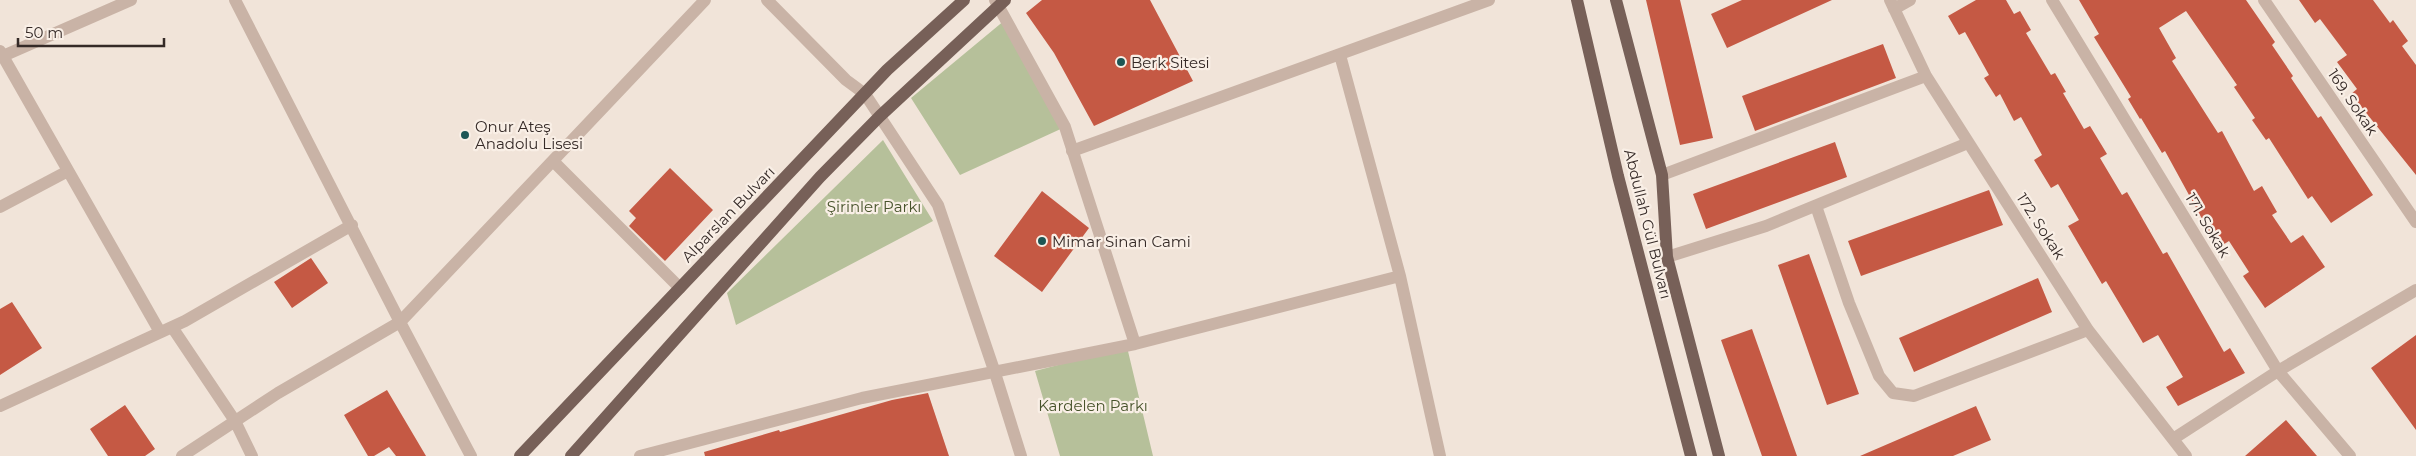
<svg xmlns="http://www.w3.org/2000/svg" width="2416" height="456" font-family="Montserrat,sans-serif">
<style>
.green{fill:#b6c09a}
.building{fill:#c55944}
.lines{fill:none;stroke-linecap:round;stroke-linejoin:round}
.minor{stroke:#c9b3a6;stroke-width:12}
.major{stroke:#776058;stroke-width:12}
.poi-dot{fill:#1d5655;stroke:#f9efe6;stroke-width:2}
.labels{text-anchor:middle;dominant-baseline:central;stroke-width:4.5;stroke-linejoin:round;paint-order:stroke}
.poi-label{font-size:15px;fill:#352a27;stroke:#f9efe6;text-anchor:start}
.street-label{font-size:15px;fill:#352a27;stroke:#f9efe6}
.park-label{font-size:15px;fill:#47532b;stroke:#f9efe6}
</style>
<rect width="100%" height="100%" fill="#f1e4d9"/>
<path class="green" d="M1005 20 1065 127 960 175 911 98Z
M883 140 933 221 736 325 727 293Z
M1127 347 1153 456H1060L1035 371Z"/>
<path class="building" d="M1042 0H1150L1193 81 1094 126 1054 53 1026 13Z
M1646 0H1680L1713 138 1680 145Z
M1742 0H1832L1727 48 1711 14Z
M1976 0H2006L2014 14 2020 11 2031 30 2026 33 2051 75 2055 73 2066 92 2063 93 2084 129 2090 126 2107 154 2100 158 2122 195 2127 192 2163 254 2167 252 2224 352 2230 348 2245 373 2178 406 2166 387 2183 377 2158 335 2143 343 2106 281 2102 284 2068 226 2079 220 2058 184 2051 188 2034 160 2042 155 2021 117 2014 121 2000 94 1996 97 1984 78 1989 75 1965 32 1959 35 1948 16Z
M2079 0H2246L2275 42 2272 45 2293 76 2291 78 2318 118 2321 116 2373 195 2331 223 2312 196 2308 199 2269 138 2266 140 2252 120 2255 118 2234 87 2237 85 2186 11 2159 28 2176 58 2172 61 2218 133 2222 131 2254 191 2262 186 2277 212 2272 215 2291 243 2303 235 2325 267 2265 308 2243 276 2249 272 2229 241 2218 248 2165 151 2162 153 2141 118 2140 119 2128 99 2131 97 2094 37 2099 34Z
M2299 0H2373L2390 23 2393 20 2408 41 2402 46 2416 65V175L2351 94 2357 89 2337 62 2347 55 2320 19 2315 23Z
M1883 44 1896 78 1755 131 1742 96Z
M1835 142 1847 177 1706 229 1693 194Z
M670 168 713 210 665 261 629 226 636 218 629 211Z
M1989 190 2003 225 1861 276 1848 241Z
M1042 191 1089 228 1042 292 994 256Z
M1809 254 1859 394 1827 405 1778 265Z
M311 258 328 283 292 308 274 282Z
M2038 278 2052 312 1914 372 1899 338Z
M12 302 42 348 0 375V309Z
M1752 329 1797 456H1762L1721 340Z
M2416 335V430L2371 368Z
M387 390 426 456H396L389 447 374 456H368L344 415Z
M928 393 949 456H705L704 452 779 430 780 432 892 400Z
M125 405 155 449 145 456H108L90 429Z
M1976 406 1991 440 1953 456H1860Z
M2286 420 2317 456H2245Z"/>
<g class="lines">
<path class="minor" d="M767 0 846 80 865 94 938 205 995 373 1021 456
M1890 0 1926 76 2088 330 2186 456
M2052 0 2278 371 2350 456
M2264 0 2416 222
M1894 9 1910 0
M0 51 160 332
M1340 55 1400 276 1440 456
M3 56 131 0
M1072 151 1489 0
M553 161 680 288
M1662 175 1926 76
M1816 206 1849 303 1879 376 1893 393 1914 396 2088 330
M0 207 68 171
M1667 257 1766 226 1968 143
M172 327 235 421 252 456
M1135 344 1400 276
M0 406 185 321 352 225
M2173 439 2278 371 2416 290
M182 456 278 393 400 322 235 0
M471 456 400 322 705 0
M640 456 862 398 1135 344 1065 127 995 0"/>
<path class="major" d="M1577 0 1618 176 1691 456
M1616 0 1662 175 1667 257 1719 456
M520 456 887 70 964 0
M571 456 820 177 880 116 1005 0"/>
</g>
<g class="poi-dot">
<circle cx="1121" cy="62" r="5"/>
<circle cx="465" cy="135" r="5"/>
<circle cx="1042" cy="241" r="5"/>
</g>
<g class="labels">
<g class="poi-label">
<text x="1131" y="62">Berk Sitesi</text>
<text x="475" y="126">Onur Ateş<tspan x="475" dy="17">Anadolu Lisesi</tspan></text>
<text x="1052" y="241">Mimar Sinan Cami</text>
</g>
<g class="street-label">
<text transform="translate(2353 102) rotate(56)">169. Sokak</text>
<text transform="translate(728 214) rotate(-46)">Alparslan Bulvarı</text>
<text transform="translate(1648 224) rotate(76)">Abdullah Gül Bulvarı</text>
<text transform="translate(2208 225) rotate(59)">171. Sokak</text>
<text transform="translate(2041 226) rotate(57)">172. Sokak</text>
</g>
<g class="park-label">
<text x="874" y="206">Şirinler Parkı</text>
<text x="1093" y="405">Kardelen Parkı</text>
</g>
</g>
<path d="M18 38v8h146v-8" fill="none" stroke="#352a27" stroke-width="2.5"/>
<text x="25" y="38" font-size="15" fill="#352a27" stroke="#f9efe6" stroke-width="4" paint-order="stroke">50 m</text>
</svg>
